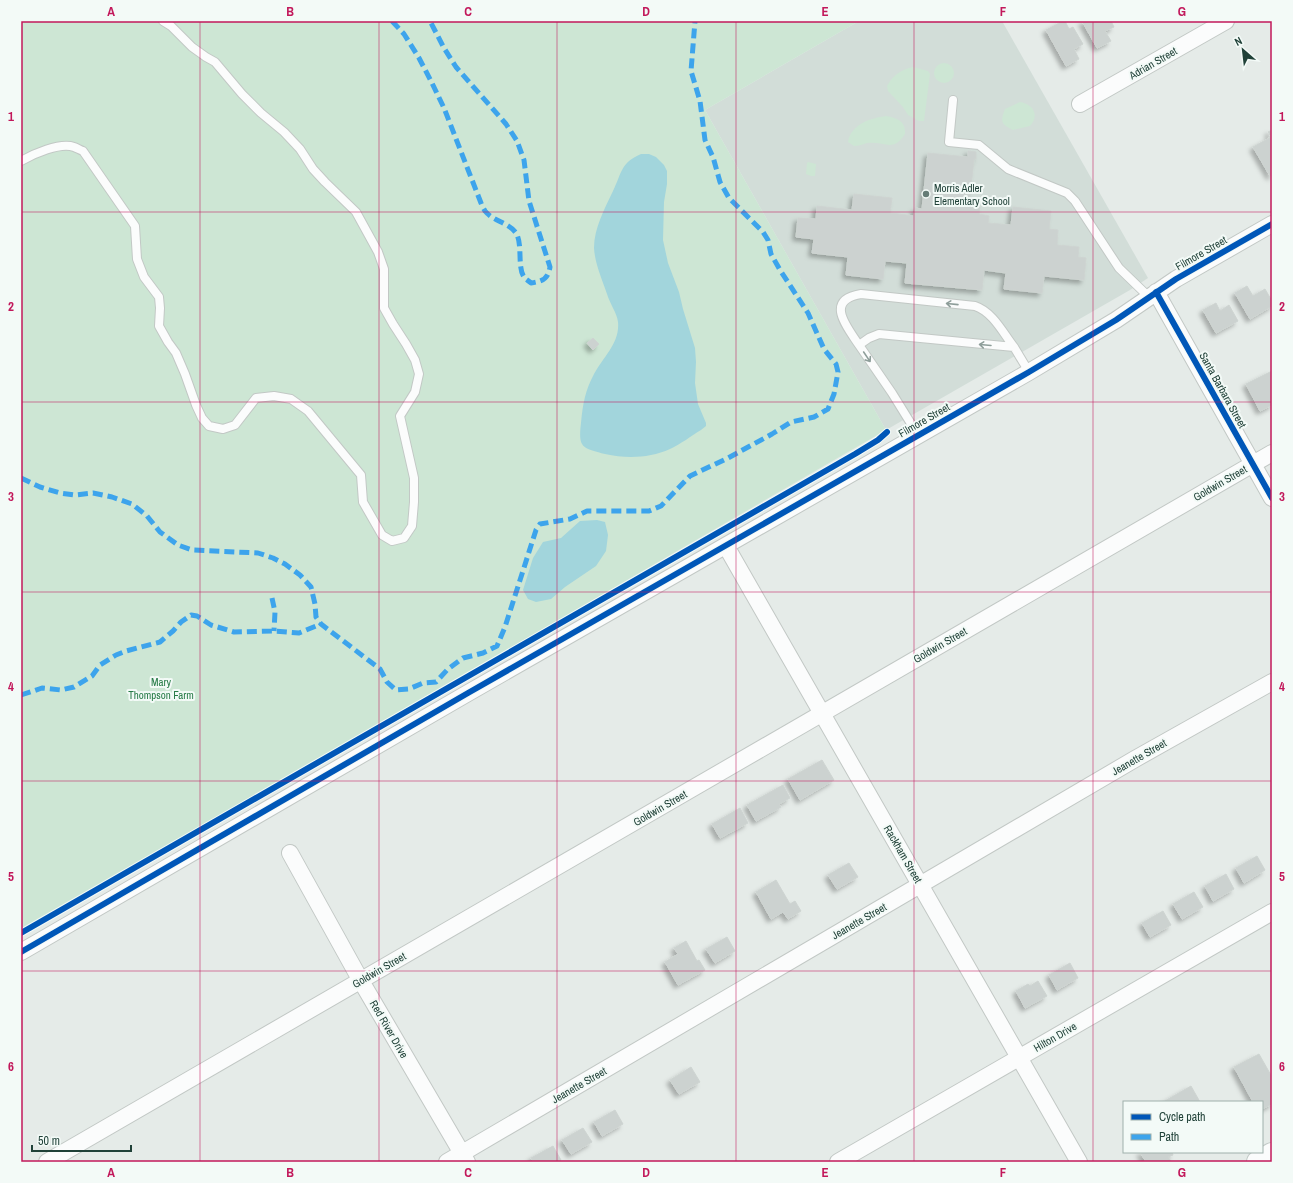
<svg xmlns="http://www.w3.org/2000/svg" width="1293" height="1183" font-family="'Archivo Narrow',sans-serif">
<style>
.built{fill:#d2ddd8}
.green{fill:#cde6d4}
.water{fill:#a2d5dc}
.building{fill:#ccd2d0;stroke:#ced4d1;filter:url(#shadow)}
.lines{fill:none;stroke-linecap:round;stroke-linejoin:round}
.lane-casing{stroke:#c2c8c5;stroke-width:10}
.street-casing{stroke:#c2c8c5;stroke-width:18}
.secondary-casing{stroke:#c1c9c6;stroke-width:24}
.lane{stroke:#fbfcfc;stroke-width:8}
.street{stroke:#fbfcfc;stroke-width:16}
.secondary{stroke:#fbfcfc;stroke-width:22}
.quiet{stroke:#3da4ec;stroke-width:5;stroke-dasharray:10 5;stroke-linecap:butt}
.cycleway-casing{stroke:#f3faf7;stroke-width:8}
.cycleway{stroke:#0057b8;stroke-width:6}
.oneway{stroke:#8e9e9a}
.grid{fill:none;stroke:#c2185b;stroke-width:1;stroke-opacity:0.55}
.poi-dot{fill:#657c76;stroke:#f3faf7;stroke-width:1.5}
.labels{text-anchor:middle;dominant-baseline:central;stroke-width:4;stroke-linejoin:round;paint-order:stroke}
.street-label{font-size:11px;fill:#204138;stroke:#f3faf7}
.poi-label{font-size:11px;fill:#204138;stroke:#f3faf7;text-anchor:start}
.park-label{font-size:11px;fill:#277b47;stroke:#f3faf7}
.neatline{fill:none;stroke:#c2185b;stroke-width:1.5}
.grid-label{font-size:13px;text-anchor:middle;font-weight:bold;fill:#c2185b}
</style>
<defs>
<filter id="shadow"><feDropShadow dx="-3.5" dy="3.5" stdDeviation="2" flood-color="#0004"/></filter>
</defs>
<rect width="100%" height="100%" fill="#e5ebe8"/>
<path class="built" d="M859 21H1002L1148 278 1130 290 886 430 705 110Z"/>
<path class="green" d="M21 21H859L705 110 886 430 21 931Z
M934 73a10 10 0 1 1 20 0a10 10 0 1 1-20 0Z
M913 67 928 71 930 74 924 121H919L908 115 903 107 888 91 887 86C892 76 902 69 913 67Z
M1020 102C1033 104 1040 115 1030 126L1013 130C1001 124 1000 122 1005 109Z
M886 116C897 118 906 121 905 134 893 153 885 141 867 143 863 144 859 146 854 146L848 142C851 124 871 118 886 116Z
M808 162 816 164 815 176H811L806 174 807 163Z"/>
<path class="water" d="M641 154H649L656 157 664 165 667 171V184L664 202 663 240 668 263 679 292 683 309 695 348 696 362 695 383 698 404 706 423V426L701 430C691 436 681 444 670 449 650 458 627 459 605 454 582 448 578 448 581 423 583 403 585 391 594 374 603 357 620 343 618 322 617 313 610 304 607 294 602 279 595 264 594 248 594 228 605 208 613 191 622 173 620 163 641 154Z
M597 520 605 522 608 535 606 551 596 566 565 587 551 599 536 602 528 599 523 590 533 558 543 542 561 538 580 521Z"/>
<path class="building" d="M1063 21H1065L1069 29 1073 27 1083 44 1074 49 1079 59 1066 66 1046 30Z
M1082 21H1111L1114 27 1105 31 1111 41 1097 48Z
M1272 130V176H1270L1253 147 1271 137 1268 132Z
M968 151 976 152V159H974L969 205 980 206 979 214 989 216 988 223 1011 225 1013 207 1051 211 1049 229 1058 230 1057 245 1079 247 1078 257 1086 258 1084 280 1044 276 1042 293 1004 289 1006 273 984 270 982 290 905 283 907 263 885 261 883 279 846 275 848 257 812 253 814 239 796 237 798 218 816 219 817 206 852 210 854 194 892 198 890 213 914 216 915 208 922 209 928 153 968 157Z
M1247 286 1253 296 1265 289 1272 301V306L1250 319 1235 293Z
M1216 303 1220 311 1229 305 1238 321 1216 333 1203 310Z
M593 338 599 344 593 350 587 343Z
M1272 371V393L1270 394 1272 398V405L1260 411 1246 384Z
M822 760 834 780 800 800 788 779Z
M783 785 790 798 779 804 781 807 756 821 747 805Z
M740 808 748 823 720 838 712 824Z
M1257 856 1265 870 1244 883 1236 868Z
M849 863 858 877 837 889 828 875Z
M1226 874 1234 889 1213 901 1205 886Z
M776 880 790 904 795 901 801 911 788 919 783 912 771 919 756 892Z
M1194 892 1203 907 1182 919 1173 904Z
M1163 911 1171 925 1150 937 1142 923Z
M727 937 735 951 715 963 706 949Z
M686 941 697 961 699 960 705 970 678 985 665 962 678 954 674 948Z
M1070 963 1078 978 1057 990 1049 975Z
M1038 981 1047 996 1025 1008 1016 991 1028 984 1030 986Z
M1259 1054 1272 1077V1104L1262 1109V1102H1253L1234 1067Z
M691 1067 700 1082 679 1094 670 1080Z
M1191 1086 1200 1102H1163Z
M615 1110 623 1124 602 1136 594 1122Z
M583 1128 592 1142 571 1154 562 1140Z
M553 1146 561 1160 558 1162H534L531 1158Z
M1140 1152H1172L1173 1155 1168 1157 1171 1161 1169 1162H1146Z"/>
<g class="lines">
<defs>
<path id="lane" d="M953 100 949 142 979 145 1008 169 1067 193 1075 201 1119 268 1149 297
M21 161C33 154 60 142 74 147 77 148 80 150 83 151L135 226 137 259 144 277 159 297 160 308 159 326 168 342 176 353 185 374 196 405 202 418 209 426 223 429 235 425 256 398 274 396 291 399 308 411 361 475 363 502 382 535 392 541 404 538 412 526 414 502V478L400 416 415 392 419 374 415 360 406 344 393 324 384 308V269L378 252 356 212 325 182 313 169 300 149 284 132 261 113 242 94 215 62 206 57 192 47 171 26 163 21
M859 345C847 327 824 300 861 294L975 306C993 312 1003 333 1014 347
M918 435 892 393 859 345 869 338 879 334 1014 347 1029 372"/>
<path id="street" d="M1080 104 1226 21
M1156 292 1272 498
M726 546 1079 1162
M290 853 361 981 467 1162
M21 952 468 693 1029 372 1116 320 1176 279 1272 224
M47 1162 1272 453
M447 1162 1135 759 1272 682
M838 1162 1272 912"/>
<path id="secondary" d="M1258 1162 1272 1154"/>
</defs>
<use href="#lane" class="lane-casing"/>
<use href="#street" class="street-casing"/>
<use href="#secondary" class="secondary-casing"/>
<use href="#lane" class="lane"/>
<use href="#street" class="street"/>
<use href="#secondary" class="secondary"/>
<path class="quiet" d="M392 21 404 34 419 58 431 81 444 108 481 203C482 206 484 209 485 211 493 221 509 223 516 233 523 244 517 267 524 277 525 279 529 281 531 283 543 281 548 279 550 267L529 201 524 160 517 141 506 124 456 67 444 48 430 21
M21 478 40 487 60 493 75 495 93 493 112 497 132 504 147 516 160 532 178 545 192 550 258 553 273 558 285 564 300 575 311 587 315 604 316 617 321 624 380 669 387 682 396 690 409 689 423 683 436 682 448 669 463 658 483 653 497 646 505 627 536 530 540 524 570 519 587 511H649L661 506 690 476 728 458 772 434 791 422 814 417 828 409 834 394 838 372 836 364 824 349 808 313 780 270 771 254 768 240 763 232 729 198 720 182 713 157 705 140 700 101 691 71 695 21
M272 598 275 612 274 631
M21 695 42 688 61 690 74 687 92 676 100 665 116 655 126 651 160 642 173 631 181 622 191 615 197 616 211 625 234 632 274 631 299 633 321 624"/>
<defs>
<path id="cycleway" d="M1156 292 1272 498
M21 933 855 454 878 440 887 432
M21 952 468 693 1029 372 1116 320 1176 279 1272 224"/>
</defs>
<use href="#cycleway" class="cycleway-casing"/>
<use href="#cycleway" class="cycleway"/>
</g>
<defs><path id="oneway-shaft" d="M-6 0H5M1.5-3L5.5 0L1.5 3" fill="none" stroke-width="1.6" stroke-linecap="round" stroke-linejoin="round"/></defs>
<g class="oneway">
<use href="#oneway-shaft" transform="translate(952 304) rotate(-174)"/>
<use href="#oneway-shaft" transform="translate(985 345) rotate(-175)"/>
<use href="#oneway-shaft" transform="translate(867 357) rotate(56)"/>
</g>
<path class="grid" d="M200 21V1162M379 21V1162M557 21V1162M736 21V1162M914 21V1162M1093 21V1162M21 212H1272M21 402H1272M21 592H1272M21 781H1272M21 971H1272"/>
<circle class="poi-dot" cx="926" cy="194" r="4"/>
<g class="labels">
<g class="street-label">
<text transform="translate(1153 63) rotate(-30)">Adrian Street</text>
<text transform="translate(1201 253) rotate(-30)">Filmore Street</text>
<text transform="translate(1223 390) rotate(61)">Santa Barbara Street</text>
<text transform="translate(924 420) rotate(-30)">Filmore Street</text>
<text transform="translate(1220 483) rotate(-30)">Goldwin Street</text>
<text transform="translate(940 645) rotate(-30)">Goldwin Street</text>
<text transform="translate(1139 757) rotate(-30)">Jeanette Street</text>
<text transform="translate(660 808) rotate(-30)">Goldwin Street</text>
<text transform="translate(903 854) rotate(60)">Rackham Street</text>
<text transform="translate(859 921) rotate(-30)">Jeanette Street</text>
<text transform="translate(379 970) rotate(-30)">Goldwin Street</text>
<text transform="translate(389 1029) rotate(60)">Red River Drive</text>
<text transform="translate(1055 1037) rotate(-30)">Hilton Drive</text>
<text transform="translate(579 1085) rotate(-30)">Jeanette Street</text>
</g>
<g class="poi-label">
<text x="934" y="188">Morris Adler<tspan x="934" dy="13">Elementary School</tspan></text>
</g>
<g class="park-label">
<text x="161" y="682">Mary<tspan x="161" dy="13">Thompson Farm</tspan></text>
</g>
</g>
<rect width="1293" height="1183" fill="none" stroke="#f3faf7" stroke-width="44"/>
<rect x="1123" y="1101" width="140" height="52" fill="#f3faf7" stroke="#9fb0ab"/>
<rect x="1131" y="1114" width="20" height="6" fill="#0057b8" stroke="#9fb0ab"/>
<text x="1159" y="1121" font-size="12" fill="#204138">Cycle path</text>
<rect x="1131" y="1134" width="20" height="6" fill="#3da4ec" stroke="#9fb0ab"/>
<text x="1159" y="1141" font-size="12" fill="#204138">Path</text>
<g transform="translate(1243 50) rotate(332)" stroke="#f3faf7" stroke-width="3" paint-order="stroke">
<path d="M0-3L7 15L0 10L-7 15Z" fill="#204138"/>
<text y="-6" font-size="11" font-weight="bold" text-anchor="middle" fill="#204138">N</text>
</g>
<path d="M32 1145v6h99v-6" fill="none" stroke="#204138" stroke-width="2"/>
<text x="38" y="1145" font-size="12" fill="#204138" stroke="#f3faf7" stroke-width="3" paint-order="stroke">50 m</text>
<rect x="22" y="22" width="1249" height="1139" class="neatline"/>
<g class="grid-label">
<text x="111" y="16">A</text>
<text x="290" y="16">B</text>
<text x="468" y="16">C</text>
<text x="646" y="16">D</text>
<text x="825" y="16">E</text>
<text x="1003" y="16">F</text>
<text x="1182" y="16">G</text>
<text x="11" y="121">1</text>
<text x="1282" y="121">1</text>
<text x="11" y="311">2</text>
<text x="1282" y="311">2</text>
<text x="11" y="501">3</text>
<text x="1282" y="501">3</text>
<text x="11" y="691">4</text>
<text x="1282" y="691">4</text>
<text x="11" y="881">5</text>
<text x="1282" y="881">5</text>
<text x="11" y="1071">6</text>
<text x="1282" y="1071">6</text>
<text x="111" y="1177">A</text>
<text x="290" y="1177">B</text>
<text x="468" y="1177">C</text>
<text x="646" y="1177">D</text>
<text x="825" y="1177">E</text>
<text x="1003" y="1177">F</text>
<text x="1182" y="1177">G</text>
</g>
</svg>
